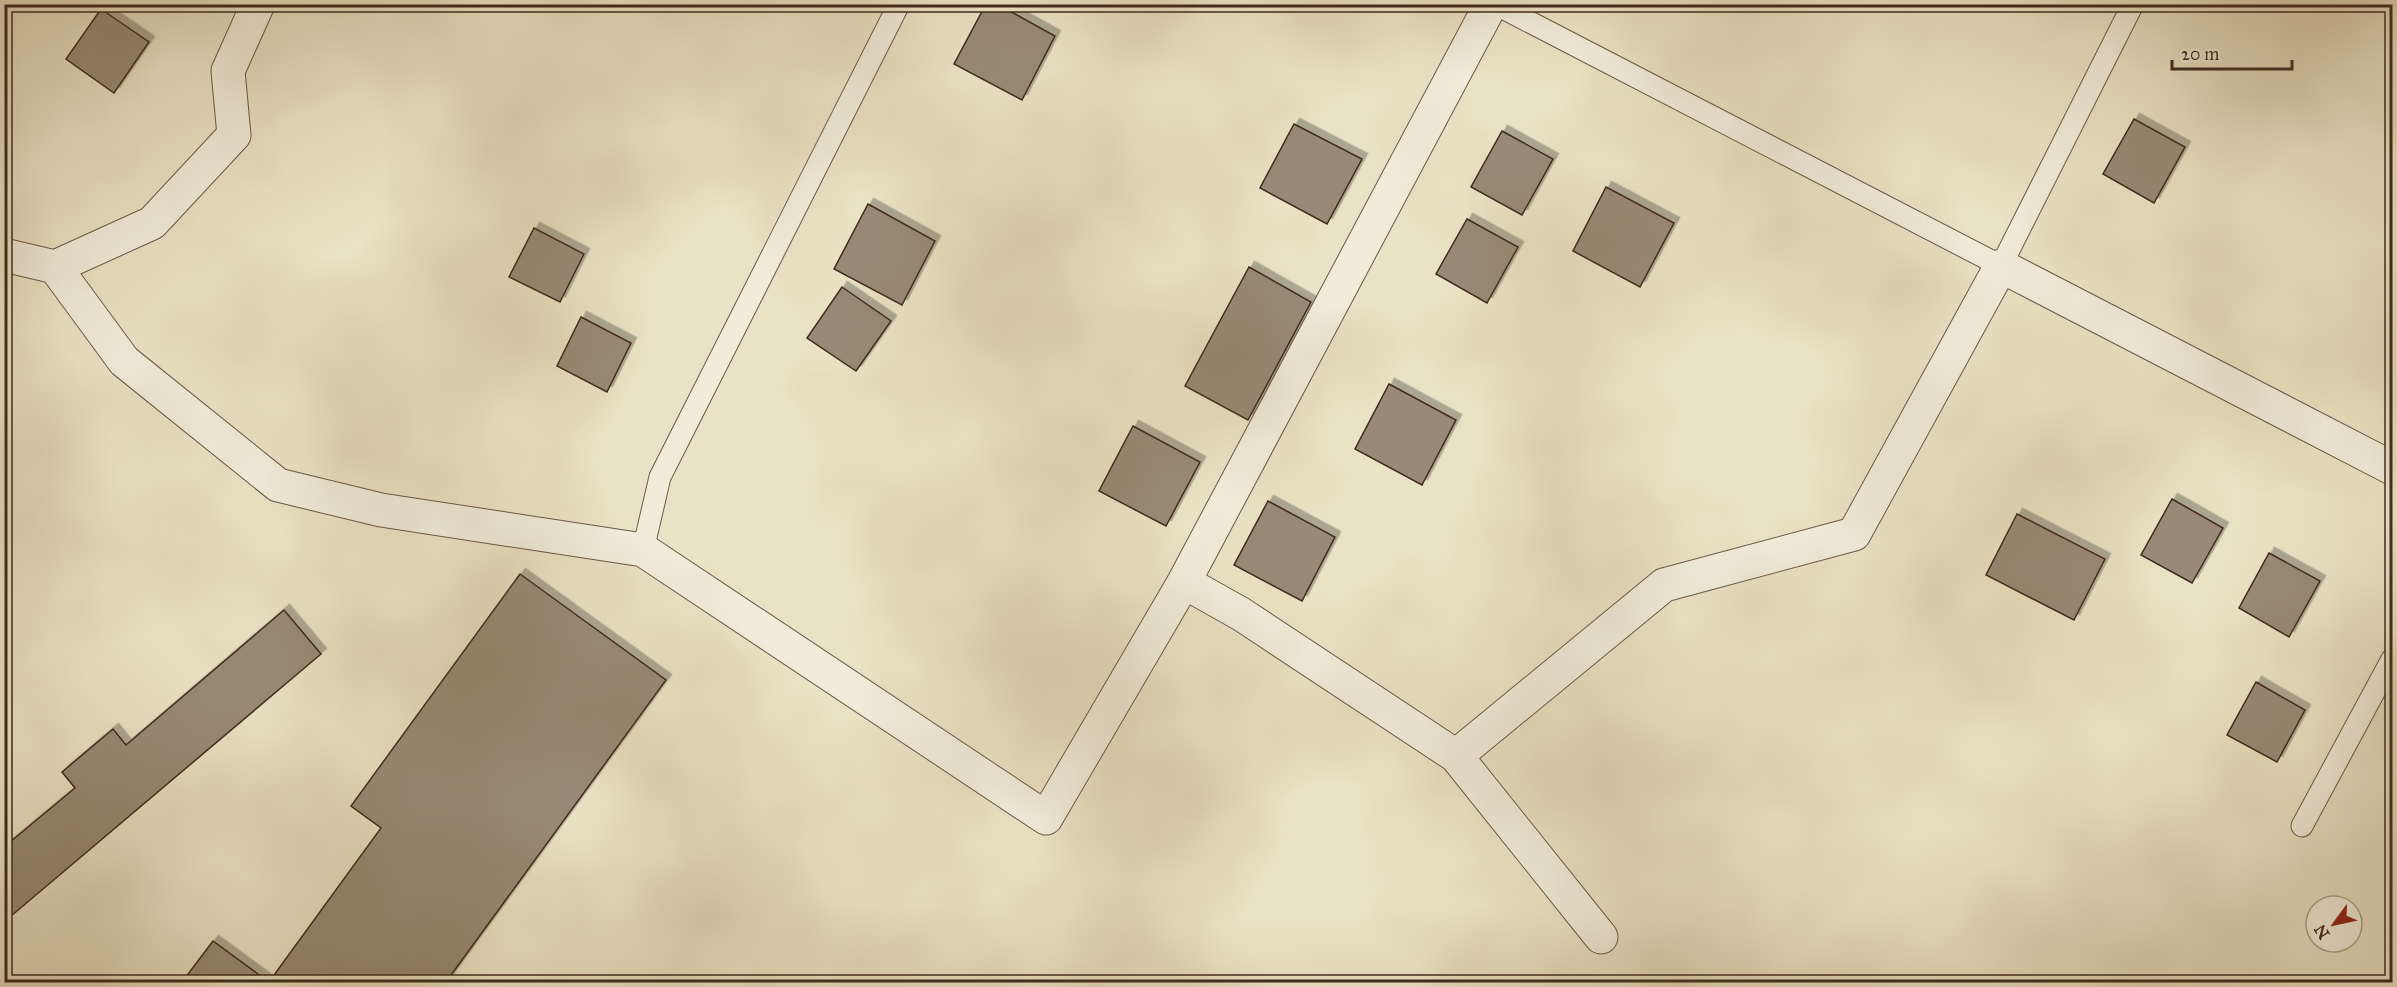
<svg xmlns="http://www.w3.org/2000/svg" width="2397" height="987" font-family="'IM FELL Great Primer',serif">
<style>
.building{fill:#988a74;stroke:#3f2b1e;stroke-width:1.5;filter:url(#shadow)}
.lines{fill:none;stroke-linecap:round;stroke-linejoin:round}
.lane-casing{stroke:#6a5948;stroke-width:23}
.street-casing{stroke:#6a5948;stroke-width:35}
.lane{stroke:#f1ecd9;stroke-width:21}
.street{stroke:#f1ecd9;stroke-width:33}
</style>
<defs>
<filter id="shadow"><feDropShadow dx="5.5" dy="-5.5" stdDeviation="0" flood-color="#0004"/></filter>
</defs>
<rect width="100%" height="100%" fill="#eae2c4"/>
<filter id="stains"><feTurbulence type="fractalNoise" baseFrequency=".00333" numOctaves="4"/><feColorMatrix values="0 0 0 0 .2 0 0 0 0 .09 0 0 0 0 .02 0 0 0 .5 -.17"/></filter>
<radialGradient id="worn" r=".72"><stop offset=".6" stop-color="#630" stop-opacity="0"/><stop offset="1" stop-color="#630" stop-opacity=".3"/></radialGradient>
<path class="building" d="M986 4H997L1055 36 1022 100 954 64Z
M101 9 149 42 114 93 66 59Z
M2134 119 2185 147 2154 203 2103 174Z
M1294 124 1362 159 1327 224 1260 188Z
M1502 131 1553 159 1522 215 1471 187Z
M1606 187 1674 223 1640 287 1573 251Z
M868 204 935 241 902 305 834 269Z
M1467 219 1518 247 1487 303 1436 274Z
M534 228 584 254 560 302 509 277Z
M1249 267 1311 302 1248 420 1185 386Z
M842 287 891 321 856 371 807 338Z
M581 317 631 343 607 392 557 366Z
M1389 384 1456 420 1422 485 1355 449Z
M1133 426 1200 462 1166 526 1099 491Z
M2172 499 2223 528 2192 583 2141 555Z
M1268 501 1335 537 1302 601 1234 565Z
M2017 514 2105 559 2074 620 1986 575Z
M2269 553 2320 581 2289 637 2239 608Z
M520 574 666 680 446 982H182L213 941 269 982 381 828 351 806Z
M284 610 321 654 4 922V847L75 788 62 772 113 729 126 745Z
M2256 682 2305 710 2277 762 2227 735Z"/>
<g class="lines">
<defs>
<path id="lane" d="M1495 4 2001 266 2133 4
M643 550 660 477 899 4
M2302 826 2392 659"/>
<path id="street" d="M4 255 55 267 152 223 234 135 228 71 258 4
M55 267 124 361 278 485 381 510 643 550 1046 818 1184 582 1241 614 1456 756 1601 937
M1184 582 1491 4
M1456 756 1664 585 1854 534 2001 266 2392 468"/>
</defs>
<use href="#lane" class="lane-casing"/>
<use href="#street" class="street-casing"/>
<use href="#lane" class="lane"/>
<use href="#street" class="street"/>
</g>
<rect width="2397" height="987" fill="none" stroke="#eae2c4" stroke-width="24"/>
<rect x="6" y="6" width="2385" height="975" fill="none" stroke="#3f2b1e" stroke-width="3"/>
<rect x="12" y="12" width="2373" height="963" fill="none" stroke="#3f2b1e" stroke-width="1.5"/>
<g transform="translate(2334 924) rotate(237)"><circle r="28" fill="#f1ecd9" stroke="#aa9f8e" stroke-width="1.5"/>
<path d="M0-4.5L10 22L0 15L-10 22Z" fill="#8f2418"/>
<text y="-9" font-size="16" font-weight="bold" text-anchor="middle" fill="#3f2b1e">N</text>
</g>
<path d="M2172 60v9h120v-9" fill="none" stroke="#3f2b1e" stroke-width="3"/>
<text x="2181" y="60" font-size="18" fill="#3f2b1e" stroke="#f1ecd9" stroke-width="4.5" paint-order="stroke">20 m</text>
<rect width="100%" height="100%" filter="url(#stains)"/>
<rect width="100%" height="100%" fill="url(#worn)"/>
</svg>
